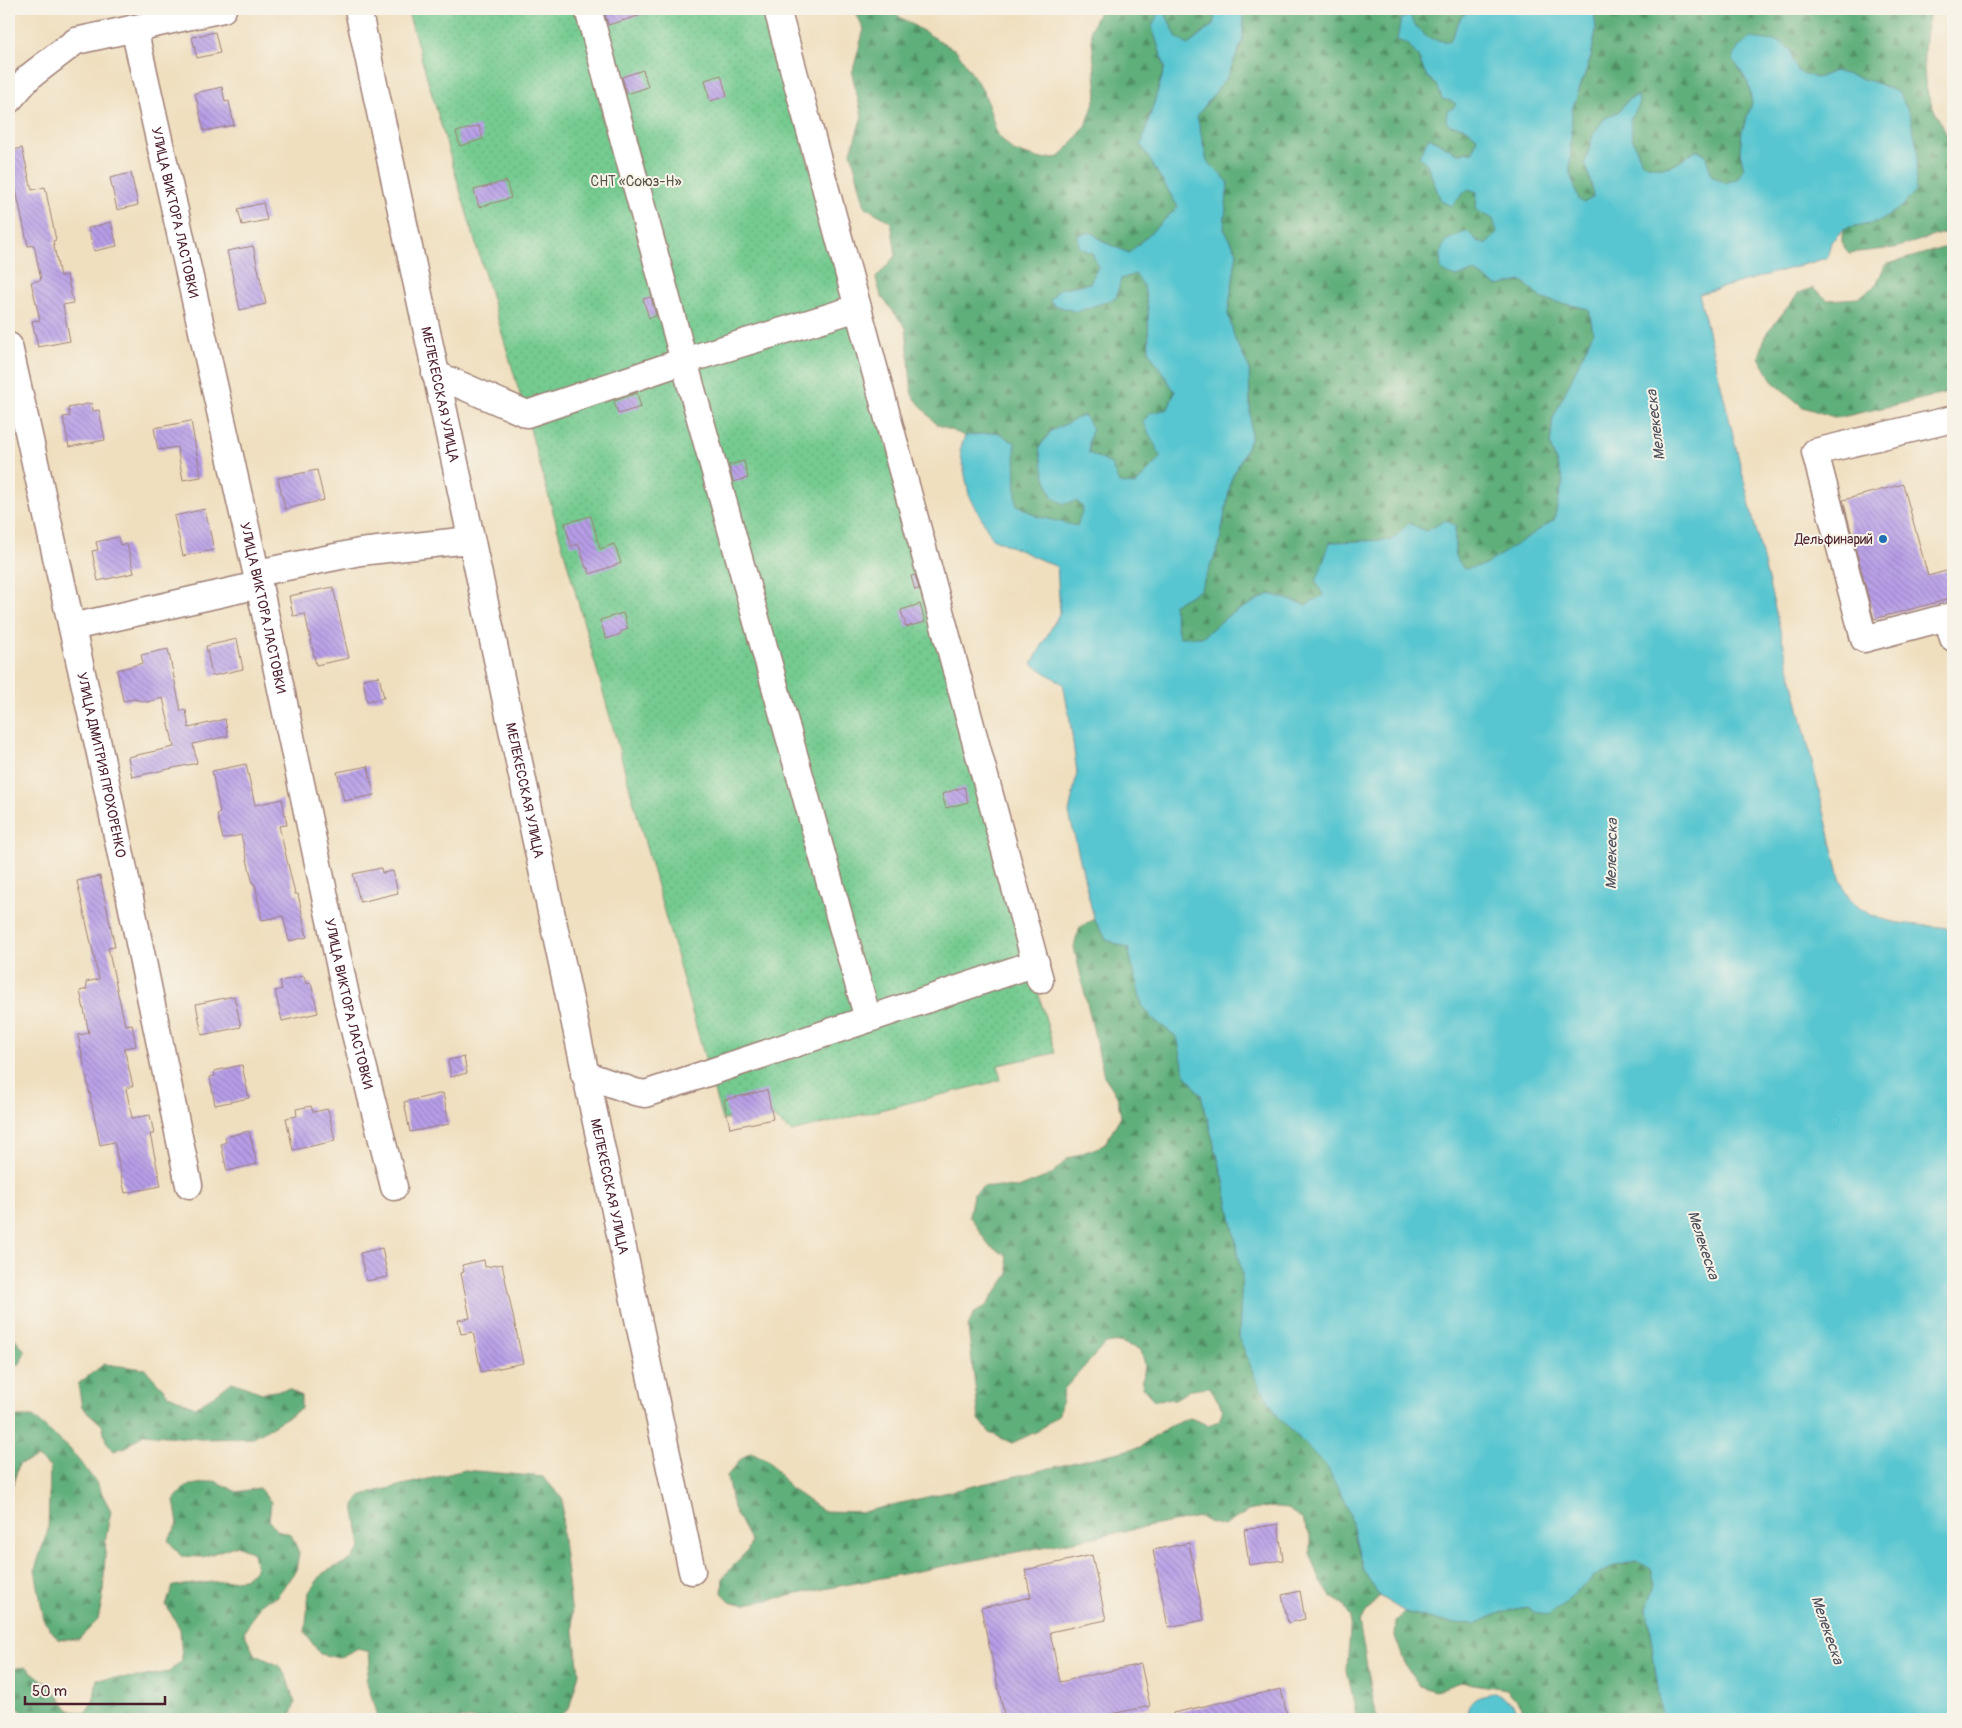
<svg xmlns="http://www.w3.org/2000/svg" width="1962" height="1728" font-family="Pangolin,sans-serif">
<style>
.grass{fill:url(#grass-dots);stroke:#5f755e}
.forest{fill:url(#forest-firs);stroke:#546752}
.water{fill:#59c6d0;stroke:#52727e}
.building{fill:url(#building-back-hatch)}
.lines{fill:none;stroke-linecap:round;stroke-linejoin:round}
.minor-casing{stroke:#9d7f75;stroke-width:29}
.minor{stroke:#fff;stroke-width:26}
.poi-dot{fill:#1f6fb2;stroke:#f7f3e8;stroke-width:2}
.labels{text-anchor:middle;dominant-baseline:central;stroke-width:4;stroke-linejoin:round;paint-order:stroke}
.park-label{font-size:14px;fill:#575349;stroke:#f7f3e8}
.street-label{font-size:14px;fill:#4a1f2b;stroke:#f7f3e8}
.poi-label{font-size:14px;fill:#4a1f2b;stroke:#f7f3e8;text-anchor:end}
.water-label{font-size:15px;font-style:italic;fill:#4e515d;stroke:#f7f3e8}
</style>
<defs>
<pattern id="grass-dots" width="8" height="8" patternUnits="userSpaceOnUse" patternTransform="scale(1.25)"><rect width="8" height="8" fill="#74cb90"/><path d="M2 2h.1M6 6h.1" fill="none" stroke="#66ae7c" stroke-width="1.8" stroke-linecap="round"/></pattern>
<pattern id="forest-firs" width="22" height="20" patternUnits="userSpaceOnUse" patternTransform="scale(1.25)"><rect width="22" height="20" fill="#5faf7a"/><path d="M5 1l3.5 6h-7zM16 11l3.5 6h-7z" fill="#508e64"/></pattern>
<pattern id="building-back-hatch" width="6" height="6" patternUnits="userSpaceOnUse" patternTransform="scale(1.25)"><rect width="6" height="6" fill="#b79ee8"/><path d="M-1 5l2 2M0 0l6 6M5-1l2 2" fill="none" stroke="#9780bc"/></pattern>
</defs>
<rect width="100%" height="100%" fill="#f7f3e8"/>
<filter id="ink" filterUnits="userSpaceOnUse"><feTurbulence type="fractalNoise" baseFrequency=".02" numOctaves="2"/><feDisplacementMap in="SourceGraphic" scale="10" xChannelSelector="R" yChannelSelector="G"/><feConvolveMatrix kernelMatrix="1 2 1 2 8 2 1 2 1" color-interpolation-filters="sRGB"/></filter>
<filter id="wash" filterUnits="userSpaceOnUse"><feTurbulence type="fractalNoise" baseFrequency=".0096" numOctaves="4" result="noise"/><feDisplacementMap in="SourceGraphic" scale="20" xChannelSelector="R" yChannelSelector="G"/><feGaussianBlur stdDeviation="1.12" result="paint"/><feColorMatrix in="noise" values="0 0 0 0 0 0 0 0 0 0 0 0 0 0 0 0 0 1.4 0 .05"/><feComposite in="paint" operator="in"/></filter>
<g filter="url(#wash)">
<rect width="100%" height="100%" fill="#f0dfbf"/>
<path class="grass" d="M407 9H766L1055 1053 998 1065 1001 1080 791 1132 764 1109 722 1120 528 422Z"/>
<path class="forest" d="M854 9H892L901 18 957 51 985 94 997 134 1013 151 1042 159 1060 157 1086 126 1097 94 1091 29 1100 9H1160L1152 27 1165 67 1141 145 1178 207 1129 253 1104 242 1091 232 1092 253 1099 266 1090 283 1059 289 1121 279 1135 274 1144 287 1148 309 1149 352 1175 392 1168 409 1150 413 1161 457 1135 485 1118 483 1111 464 1089 453V441L1092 429 1084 415 1051 431 1039 448 1083 508 1077 527 1036 516 1016 504 997 432 965 436 936 424 912 395 906 328 881 296 876 278 896 255 891 222 865 207 851 152 862 116 852 74 864 29Z
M1163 9H1216L1213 24 1188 45 1177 38Z
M1243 9H1471L1461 17 1450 41 1434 42 1416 28 1397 40 1408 43 1418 57 1427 77 1437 85 1442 99 1451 101 1456 104 1453 108 1464 127 1477 137 1473 152 1457 153 1429 137 1420 156 1427 164 1441 201 1451 206 1468 189 1477 192 1493 219 1497 232 1487 244 1477 241 1455 277 1475 272 1497 286 1522 281 1543 299 1589 309 1593 333 1553 418 1550 445 1563 481 1554 520 1484 566 1464 569 1455 556V526L1426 531 1409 523 1392 540 1330 542 1324 595 1306 605 1270 594 1229 615 1202 637H1179L1173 605 1200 590 1219 546 1231 480 1251 438 1249 367 1235 340 1228 313 1237 252 1224 229 1228 182 1207 161 1197 116 1227 77 1243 40Z
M1594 9H1931C1924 34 1921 65 1927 91 1931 107 1942 123 1948 138L1953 142V230L1895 248 1849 253C1841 244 1840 239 1845 228L1880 221 1835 71 1817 78 1799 72 1793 61 1791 50 1733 59 1748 83 1752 103 1742 131 1740 152 1744 169 1737 179 1725 183 1712 176 1705 154 1696 150C1673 166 1671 172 1642 163L1632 137 1630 119 1639 105 1637 96 1629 99 1619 111 1604 119 1585 163 1592 187 1593 197 1584 203 1579 200 1570 173 1572 110 1591 57 1596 30Z
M1953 245V392L1837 418 1803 407 1773 382 1759 357 1766 334 1799 293 1812 288 1828 300 1858 298 1876 285 1885 265Z
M1094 919 1107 940 1128 948 1142 1005 1153 1019 1177 1037 1186 1074 1201 1095 1224 1181 1242 1274 1239 1337 1279 1418 1327 1466 1349 1511 1363 1570 1379 1596 1359 1623 1377 1719H1357L1347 1670 1351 1617 1343 1604 1331 1597 1320 1580 1310 1553V1535L1301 1518 1287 1509 1268 1507 1248 1511 1224 1526 1208 1522 1199 1517 746 1604 732 1603 722 1593 723 1577 748 1550 751 1542 733 1508 727 1476 741 1459 751 1452 768 1460 790 1488 823 1511 863 1512 1140 1447 1170 1426 1190 1418 1208 1425 1219 1421 1223 1410 1210 1387 1192 1389 1175 1399 1154 1400 1142 1387 1145 1365 1141 1350 1120 1342 1105 1344 1064 1389 1059 1414 1038 1431 1012 1443 990 1433 979 1419 968 1327 973 1314 986 1306 1009 1274 1006 1255 989 1246 969 1215 973 1195 984 1186 1018 1188 1051 1175 1067 1159 1104 1145 1121 1117 1117 1095 1104 1076 1074 947 1079 928Z
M9 1331 25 1351 20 1364H9Z
M104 1364 145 1369 169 1395 195 1407 215 1395 232 1382 262 1393 289 1389 301 1396V1409L252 1438 200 1439 143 1434 128 1446 114 1451 106 1441 102 1425 82 1407 78 1384Z
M9 1417H33L69 1448 96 1482 111 1511 106 1536 103 1596 98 1620 79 1639H58L44 1621 35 1569 48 1530 50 1467 38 1458 19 1464 9 1497Z
M465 1470 543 1477 563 1499 562 1532 579 1673 569 1709 554 1719H379L366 1680 370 1662 369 1652 358 1648 339 1658 320 1654 305 1633 309 1592 323 1573 352 1559 361 1547 354 1505 362 1495Z
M215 1481 237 1492 259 1488 271 1502 269 1521 277 1530 291 1534 299 1553 296 1570 277 1596 261 1603 244 1632 254 1654 278 1665 286 1676 295 1703 289 1719H31L9 1700V1669L26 1667 52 1688 70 1711 86 1713 94 1699 97 1679 141 1677 169 1672 182 1660 180 1629 166 1605 173 1586 244 1579 256 1569 253 1553 237 1545 203 1557 181 1556 168 1540 178 1524 174 1500 186 1486Z
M1639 1562 1651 1569 1655 1584 1647 1608 1662 1719H1525L1524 1711 1507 1689 1460 1682 1435 1691 1420 1686 1406 1667 1395 1636 1396 1621 1405 1612 1449 1623 1476 1624 1501 1612 1527 1607 1535 1613 1615 1565Z"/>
<path class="water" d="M1160 9H1163L1177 38 1188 45 1213 25 1216 9H1243V40L1227 77 1197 116 1207 161 1228 182 1224 229 1237 252 1228 313 1235 340 1249 367 1251 438 1231 480 1219 546 1200 590 1173 605 1179 637H1202L1229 615 1270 594 1306 605 1323 595 1316 582 1330 542 1392 540 1409 523 1426 531 1446 520 1455 526V556L1464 569 1485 565 1554 520 1563 481 1550 445 1553 418 1593 333 1589 309 1543 299 1522 281 1497 286 1475 272 1455 277 1441 270 1440 254 1445 241 1467 231 1477 241 1487 244 1497 232 1493 219 1476 210 1477 192 1468 189 1451 206 1441 201 1427 164 1419 156 1429 137 1457 153 1473 152 1477 137 1464 127 1449 125 1446 121 1447 111 1453 108 1456 104 1451 101 1442 99 1437 85 1427 77 1418 57 1408 44 1397 40 1401 19 1410 16C1419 34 1429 42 1450 41L1461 17 1471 9H1594L1596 30 1591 57 1572 110 1570 173 1579 200 1584 203 1593 197 1592 187 1585 163 1593 135 1604 119 1619 111 1629 99 1638 96 1639 105 1630 119 1632 137 1642 163C1670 172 1674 166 1696 150L1705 154 1712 176 1725 183 1737 179 1744 169 1740 152 1742 131 1752 103 1748 83 1733 59 1739 46 1751 38 1781 42 1791 50 1793 61 1799 72 1817 78 1835 71 1880 84 1899 93 1910 115 1918 151 1915 191 1904 205 1880 221 1845 228 1831 242 1827 258 1699 294 1840 878C1843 884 1845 893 1850 899 1874 927 1914 923 1947 928L1953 949V1719H1662L1647 1608 1655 1584 1651 1569C1647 1567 1642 1563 1637 1562 1606 1559 1572 1597 1549 1616L1535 1613 1527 1607 1501 1612 1476 1624 1449 1623 1405 1612 1379 1596 1363 1570 1349 1511 1327 1467 1279 1418 1256 1380 1239 1337 1242 1274 1224 1181 1201 1095 1185 1074 1177 1037 1153 1019 1142 1005 1128 948 1107 940 1094 919 1069 813 1077 773 1070 720 1063 684 1032 664 1060 612 1057 567 992 538 969 495 960 450 965 436 997 432 1015 443 1016 504 1036 516 1077 526 1083 508 1077 501 1064 504 1052 497 1044 473 1039 448 1051 431 1084 415 1092 429 1089 441V453L1111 464 1119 483 1135 485 1161 457 1143 422 1150 413 1168 409 1175 392 1149 352 1148 309 1144 287 1135 274 1121 279 1116 298 1077 312 1054 305 1050 300 1059 289 1090 283 1098 267 1092 253 1079 247 1078 235 1091 232 1104 242 1129 253 1178 207 1141 145 1165 67 1152 27Z
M1494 1693C1508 1699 1515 1704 1519 1719H1466C1469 1698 1474 1696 1494 1693Z"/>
<g id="blocks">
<path class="building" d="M612 9H648V13L608 25 604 11Z
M215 32 220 53 197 58 192 37Z
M643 70 648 87 627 94 622 77Z
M721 75 727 96 710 101 705 80Z
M222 87 225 102 229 101 234 125 204 131 195 93Z
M479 126 483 139 460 146 456 132Z
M22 148 32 190 45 187 56 240 53 241 60 276 67 275 73 303 63 305 70 341 38 347 32 321 40 320 31 282 41 280 34 245 28 246 13 176H11L9 164V151Z
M131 173 138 205 117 210 110 178Z
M506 181 511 198 479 207 474 190Z
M263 203 267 220 242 225 238 209Z
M111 222 117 246 94 251 88 228Z
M253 246 266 304 240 310 227 251Z
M651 297 656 316 649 318 643 299Z
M637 393 641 407 618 414 614 401Z
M92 403 93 411 99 410 105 440 69 447 63 417 70 416 68 408Z
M191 421 201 477 183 480 177 447 158 450 154 428Z
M744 461 748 478 733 482 729 465Z
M317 470 324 500 285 509 278 478Z
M1903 484 1928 576 1953 569V598L1874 619 1843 500Z
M205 509 214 550 183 556 174 516Z
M591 516 600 549 614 544 621 563 590 574 588 568H586L579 544 571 546 565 523Z
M118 537 120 545 127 544 134 573 98 581 92 551 98 550 96 542Z
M915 575 919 589 915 590 911 576Z
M333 587 349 658 316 665 305 614 293 616 289 596Z
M920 604 925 622 906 627 901 610Z
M623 613 628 629 620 632 621 634 606 639 600 620Z
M237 639 243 669 212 676 206 646Z
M168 649 181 711 186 710 189 728 225 719 228 736 193 744 197 763 132 777 128 757 174 747 163 698 147 702 134 699 123 701 117 670 143 663 141 655Z
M379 676 384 698 367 701 363 679Z
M246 764 255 805 282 799 287 825 279 826 295 894H298L307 937 289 941 283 916 262 920 255 884H253L241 835 223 839 217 814 220 813 212 771Z
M368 766 374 795 344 801 337 772Z
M964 787 968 802 946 808 942 794Z
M381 868 382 873 393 871 398 893 360 902 353 874Z
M100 876 115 947 108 948 125 1025 132 1024 136 1046 124 1048 133 1086 126 1088 132 1118 150 1115 154 1134H150L161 1186 125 1193 114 1142 100 1145 78 1035 89 1033 80 991 87 989 86 982 99 979 77 881Z
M304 976 306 984 311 983 318 1013 282 1021 275 991 282 989 280 981Z
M234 996 241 1027 202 1035 196 1004Z
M464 1057 467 1073 451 1077 448 1060Z
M242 1065 249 1098 215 1105 210 1077 215 1076 214 1071Z
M767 1090 773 1119 730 1128 724 1100Z
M443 1093 449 1124 410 1132 404 1102Z
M311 1106 313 1112 328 1109 335 1141 293 1150 286 1118 297 1116 296 1109Z
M249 1131 257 1164 227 1171 221 1144 226 1142 225 1137Z
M382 1248 388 1277 366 1281 360 1253Z
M484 1260 485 1267 502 1264 523 1363 481 1372 473 1332 461 1334 458 1320 470 1318 461 1273 464 1272 462 1265Z
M1278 1524 1283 1560 1249 1565 1244 1530Z
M1189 1543 1204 1620 1168 1627 1153 1550Z
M1092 1555 1106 1620 1050 1632 1060 1682 1141 1664 1150 1706 1087 1719H1005L981 1608 1031 1597 1025 1570Z
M1300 1591 1305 1619 1288 1623 1282 1595Z
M1281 1689 1288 1719H1173V1713Z"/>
</g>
</g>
<g filter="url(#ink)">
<use href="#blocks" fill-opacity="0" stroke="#9d7f75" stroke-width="1"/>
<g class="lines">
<defs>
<g id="minor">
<path id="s1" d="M358 9 692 1571"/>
<path d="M588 9 684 361 868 1019"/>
<path d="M777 9 1040 980"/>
<path id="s2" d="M134 28 259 585 349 1010 394 1187"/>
<path d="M9 100 29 77 76 41 223 9"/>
<path id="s3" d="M9 346 101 758 189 1185"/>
<path d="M435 374 527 414 684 361 858 308"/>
<path d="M1953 419 1815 452 1864 639 1947 617 1953 638"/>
<path d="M257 573 360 552 470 540"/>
<path d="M72 627 259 585"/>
<path d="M584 1074 635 1092 645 1094 1036 963"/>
</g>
</defs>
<use href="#minor" class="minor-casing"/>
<use href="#minor" class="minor"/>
</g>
</g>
<circle class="poi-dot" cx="1883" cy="539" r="5"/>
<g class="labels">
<g class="park-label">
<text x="636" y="181">СНТ «Союз-Н»</text>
</g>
<g class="street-label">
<text stroke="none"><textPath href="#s2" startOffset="189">УЛИЦА ВИКТОРА ЛАСТОВКИ</textPath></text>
<text stroke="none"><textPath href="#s1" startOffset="394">МЕЛЕКЕССКАЯ УЛИЦА</textPath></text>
<text stroke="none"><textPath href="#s2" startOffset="594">УЛИЦА ВИКТОРА ЛАСТОВКИ</textPath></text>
<text stroke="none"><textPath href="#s3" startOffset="429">УЛИЦА ДМИТРИЯ ПРОХОРЕНКО</textPath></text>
<text stroke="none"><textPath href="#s1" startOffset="799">МЕЛЕКЕССКАЯ УЛИЦА</textPath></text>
<text stroke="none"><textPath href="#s2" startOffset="999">УЛИЦА ВИКТОРА ЛАСТОВКИ</textPath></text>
<text stroke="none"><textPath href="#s1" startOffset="1204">МЕЛЕКЕССКАЯ УЛИЦА</textPath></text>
</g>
<g class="poi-label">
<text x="1873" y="539">Дельфинарий</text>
</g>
<g class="water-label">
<text transform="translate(1656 425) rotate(-97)">Мелекеска</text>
<text transform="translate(1612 854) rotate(-89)">Мелекеска</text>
<text transform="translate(1703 1245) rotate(72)">Мелекеска</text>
<text transform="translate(1827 1630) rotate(71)">Мелекеска</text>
</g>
</g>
<rect width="1962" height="1728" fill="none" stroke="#f7f3e8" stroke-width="30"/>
<path d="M25 1696v8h140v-8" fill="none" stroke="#4a1f2b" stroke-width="2.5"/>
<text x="32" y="1696" font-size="15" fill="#4a1f2b" stroke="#f7f3e8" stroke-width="4" paint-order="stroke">50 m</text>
</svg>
